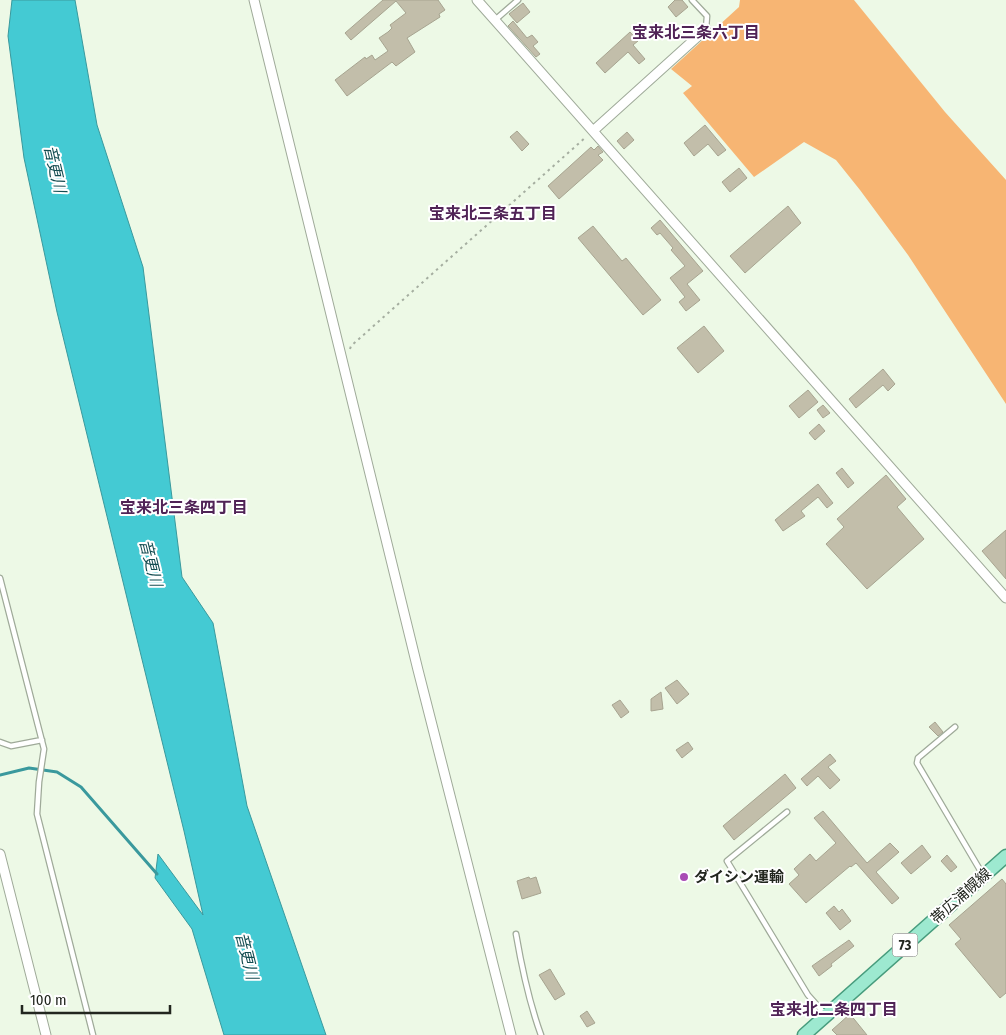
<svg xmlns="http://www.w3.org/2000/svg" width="1006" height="1035" font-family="'Fira Sans Condensed','Noto Sans JP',sans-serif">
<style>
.forest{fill:#f7b573}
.water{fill:#44cad3;stroke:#3a999d}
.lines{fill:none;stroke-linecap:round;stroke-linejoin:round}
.stream{stroke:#3a999d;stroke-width:3}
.building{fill:#c2beaa;stroke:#a7a490}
.lane-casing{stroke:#9faa99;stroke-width:7}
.street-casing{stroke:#9faa99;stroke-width:11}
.primary-casing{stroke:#479c7d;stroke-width:15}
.path{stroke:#a5aea0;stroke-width:2;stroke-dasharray:2.5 4;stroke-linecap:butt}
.lane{stroke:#fff;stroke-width:4.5}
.street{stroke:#fff;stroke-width:9}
.primary{stroke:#9de9d0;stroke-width:12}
.poi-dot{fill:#a94bb5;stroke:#fff;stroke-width:2}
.labels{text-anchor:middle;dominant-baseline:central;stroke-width:4;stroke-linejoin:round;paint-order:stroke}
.shield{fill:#fff;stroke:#646762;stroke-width:1}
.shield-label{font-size:14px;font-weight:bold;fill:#22261f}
.poi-label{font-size:15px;font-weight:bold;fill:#22261f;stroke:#fff;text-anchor:start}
.street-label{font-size:15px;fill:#22261f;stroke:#fff}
.neighbourhood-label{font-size:16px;font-weight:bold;fill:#502356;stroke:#fff}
.water-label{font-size:16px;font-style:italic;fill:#144d51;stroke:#fff}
</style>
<rect width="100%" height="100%" fill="#edf9e6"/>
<path class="forest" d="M740 0H854L945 112 1006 180V404L908 255 860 190 836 160 804 142 754 177 683 93 692 86 671 69 739 7Z"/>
<path class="water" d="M12 0H75L97 125 143 267 182 577 213 623 247 806 326 1035H224L192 929 155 878 158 854 203 915 184 831 57 312 24 158 8 36Z"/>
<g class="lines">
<path class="stream" d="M0 775 29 768 57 772 81 787 157 874"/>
</g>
<path class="building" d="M383 0H438L445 10 439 14 440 17 407 38 415 52 396 66 392 62 347 96 335 80 365 57 366 59 372 55 375 60 388 51 379 38 388 32 392 28 390 25 406 13 396 1 351 40 345 33Z
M675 0H682L688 7 676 17 668 7Z
M523 3 530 12 517 23 509 14Z
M513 21 527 38 532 35 538 42 533 46 540 54 536 57 508 26Z
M630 32 638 41 633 45 645 59 639 64 628 52 605 73 596 63Z
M705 125 726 150 718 156 708 144 694 156 684 143Z
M517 131 529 144 522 151 510 137Z
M627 132 634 140 624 149 617 141Z
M598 146 603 152 598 155 603 160 559 199 548 186 591 147 594 150Z
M739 168 747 178 730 192 722 182Z
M788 206 801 223 745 273 730 256Z
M660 220 703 271 687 284 700 300 686 311 679 302 685 297 670 278 685 266 671 250 673 248 660 233 657 235 651 228Z
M593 226 622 261 626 258 661 300 643 315 578 238Z
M704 326 724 351 698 373 677 348Z
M883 369 895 384 888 391 883 385 856 408 849 399Z
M808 390 818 402 799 418 789 406Z
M823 405 830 413 823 418 817 410Z
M819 424 825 431 815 440 809 433Z
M842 468 854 483 848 488 836 473Z
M886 475 906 499 897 507 924 539 867 589 826 544 844 527 837 519Z
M818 484 833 503 827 508 818 497 801 511 805 516 783 531 775 520Z
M1006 530V579L982 551Z
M677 680 689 694 677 704 665 688Z
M661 692 663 709 651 711V699Z
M620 700 629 712 621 718 612 705Z
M935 722 943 732 938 736 929 727Z
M688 742 693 749 682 758 676 750Z
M830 754 836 761 828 767 840 780 830 789 818 776 807 786 801 779Z
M785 774 796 788 734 840 723 826Z
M823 811 867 863 890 843 899 852 876 872 899 898 892 904 856 863 851 867 850 866 806 903 789 884 799 875 794 869 810 854 816 861 836 843 814 818Z
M922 845 931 857 911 874 901 863Z
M947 855 957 867 951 872 941 861Z
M529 877 530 879 536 877 541 893 522 899 517 881Z
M1002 879 1006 884V993L1000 998 955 944 961 939 949 925Z
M834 906 839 912 842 909 851 921 840 930 826 913Z
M849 940 854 946 831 964 832 966 819 976 812 966Z
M550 969 565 994 555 1000 539 975Z
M587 1011 595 1023 587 1027 580 1016Z
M850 1014 867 1035H837L832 1030Z"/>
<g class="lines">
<defs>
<path id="lane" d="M692 0 707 16 706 29
M495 20 518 0
M0 578 44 749 39 782 37 814 93 1035
M955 727 918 758 917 763 983 875
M0 742 11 746 42 740
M787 812 727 861 808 995 825 1014
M516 934C522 969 529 1002 541 1035"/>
<path id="street" d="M254 0 418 670 511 1035
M477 0 1006 598
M593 131 706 29
M0 854 46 1035"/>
<path id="primary" d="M804 1035 1006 856"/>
</defs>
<use href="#lane" class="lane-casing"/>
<use href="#street" class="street-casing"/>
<use href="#primary" class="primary-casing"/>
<path class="path" d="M350 349 351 346 586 137"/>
<use href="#lane" class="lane"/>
<use href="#street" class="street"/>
<use href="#primary" class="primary"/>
</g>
<circle class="poi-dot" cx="684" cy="877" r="5"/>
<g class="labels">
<rect class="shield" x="892.5" y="933.5" width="25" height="23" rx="4"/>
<g class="shield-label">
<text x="905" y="945">73</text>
</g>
<g class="poi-label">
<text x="694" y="877">ダイシン運輸</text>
</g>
<g class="street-label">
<text transform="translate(961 896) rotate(-42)">帯広浦幌線</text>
</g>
<g class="neighbourhood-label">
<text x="696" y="32">宝来北三条六丁目</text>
<text x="493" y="213">宝来北三条五丁目</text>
<text x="184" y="507">宝来北三条四丁目</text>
<text x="834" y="1009">宝来北二条四丁目</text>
</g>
<g class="water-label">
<text transform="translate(55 169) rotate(77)">音更川</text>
<text transform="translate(151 563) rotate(76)">音更川</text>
<text transform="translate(247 956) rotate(76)">音更川</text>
</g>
</g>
<path d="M22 1005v8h148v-8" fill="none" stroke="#22261f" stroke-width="2.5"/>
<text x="30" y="1005" font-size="15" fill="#22261f" stroke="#ffffff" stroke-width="4" paint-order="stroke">100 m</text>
</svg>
